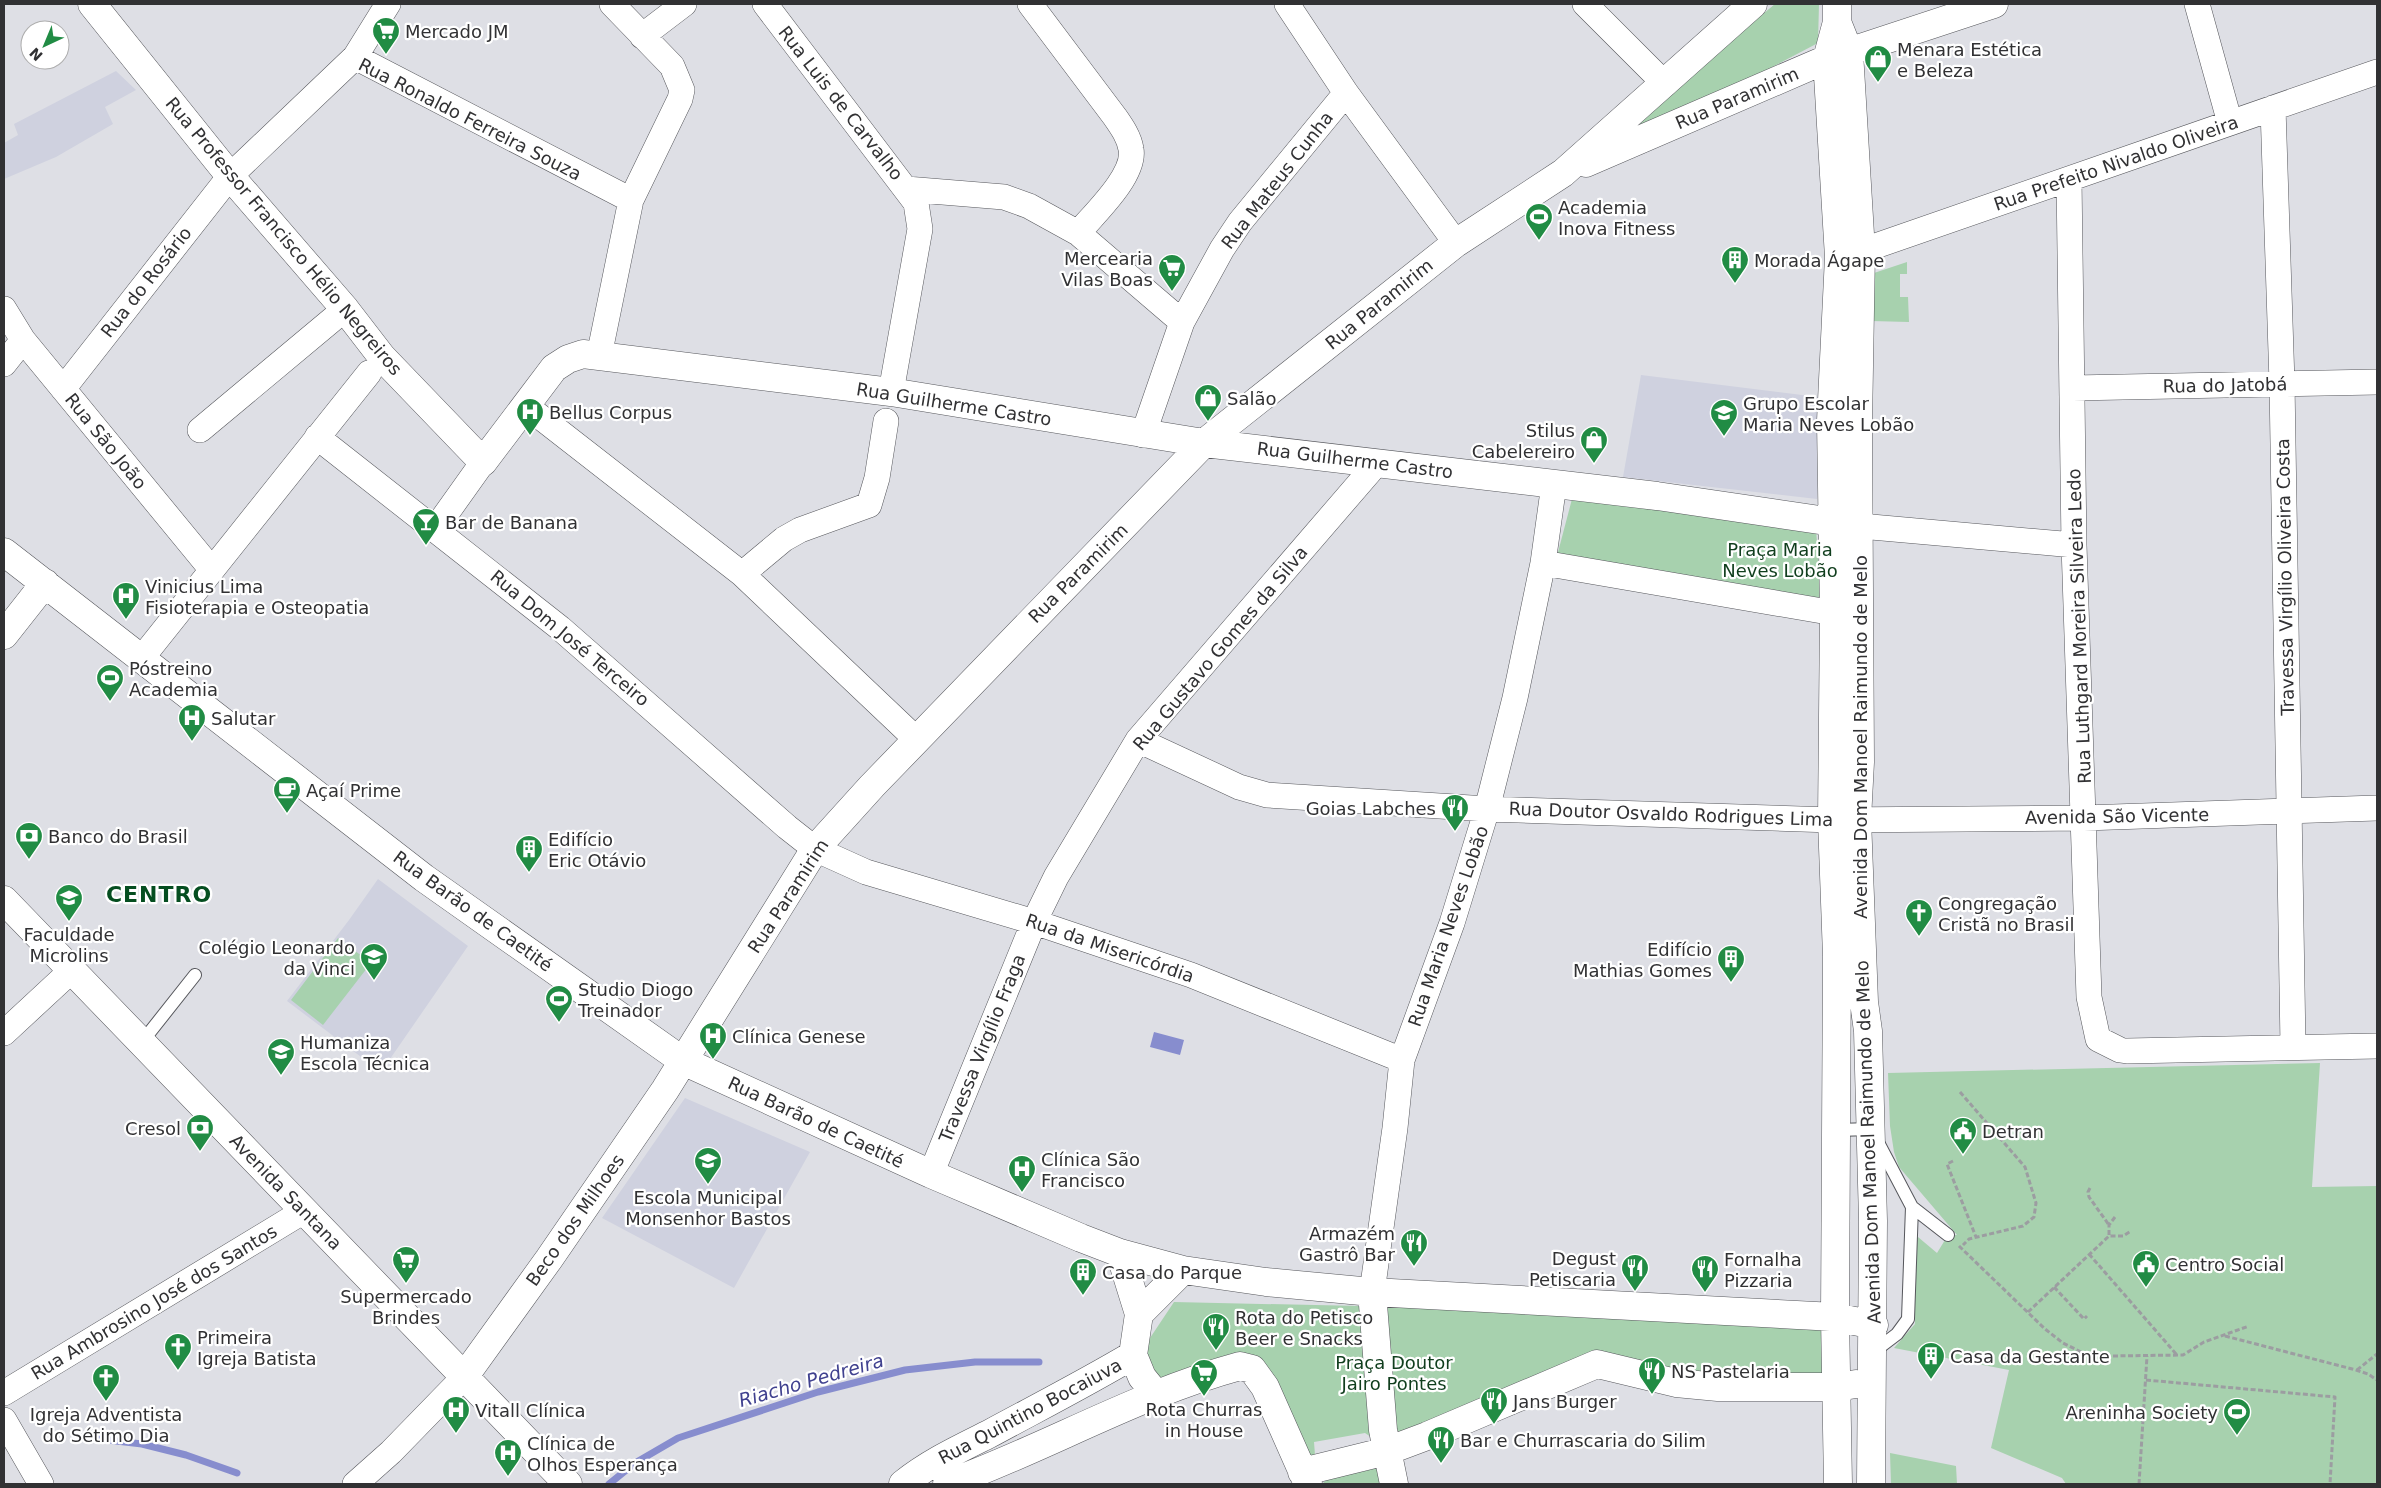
<svg xmlns="http://www.w3.org/2000/svg" width="2381" height="1488" font-family="'DejaVu Sans',sans-serif">
<style>
.built{fill:#cfd1df}
.green{fill:#a7d1ae}
.water{fill:#878dce}
.lines{fill:none;stroke-linecap:round;stroke-linejoin:round}
.stream{stroke:#878dce;stroke-width:7}
.lane-casing{stroke:#56575c;stroke-width:14}
.street-casing{stroke:#56575c;stroke-width:26}
.secondary-casing{stroke:#56575c;stroke-width:29}
.path{stroke:#9c9da1;stroke-width:3;stroke-dasharray:5 2.5;stroke-linecap:butt}
.lane{stroke:#fff;stroke-width:12}
.street{stroke:#fff;stroke-width:25}
.secondary{stroke:#fff;stroke-width:28}
.labels{text-anchor:middle;dominant-baseline:central;stroke-width:4.5;stroke-linejoin:round;paint-order:stroke}
.poi-label{font-size:18px;fill:#313133;stroke:#fff;text-anchor:start}
.street-label{font-size:18px;fill:#313133;stroke:#fff}
.park-label{font-size:18px;fill:#103e1d;stroke:#fff}
.water-label{font-size:19px;font-style:italic;fill:#40418f;stroke:#fff}
.district-label{font-size:22px;font-weight:bold;letter-spacing:1px;fill:#054e20;stroke:#fff}
</style>
<rect width="100%" height="100%" fill="#dedfe5"/>
<path class="built" d="M116 71 136 90 105 107 113 124 56 157 4 179V143L18 135 14 124Z
M1641 375 1818 397 1817 499 1623 477Z
M378 879 468 946 381 1072 287 1001 349 920Z
M685 1098 810 1152 734 1288 602 1218Z"/>
<path class="green" d="M1775 4H1819L1818 43 1572 172Z
M1907 262V274H1900V297H1908L1909 322 1871 321V274Z
M1572 499 1816 530 1822 602 1557 556Z
M338 938 371 963 323 1025 291 1000Z
M2320 1063 2312 1187 2377 1186V1484H2066L2062 1478 1991 1448 2009 1370 1894 1348 1915 1324 1913 1242 1918 1237 1937 1253 1948 1235H1957L1899 1167 1894 1152 1890 1126 1888 1073Z
M1174 1302 1496 1309 1825 1324 1823 1377 1699 1378 1596 1356 1377 1441 1365 1433 1314 1442 1315 1455 1311 1459 1270 1373 1159 1381 1148 1360V1341Z
M1890 1453 1956 1466 1957 1484H1891Z
M1380 1464 1383 1484H1322L1327 1479Z"/>
<path class="water" d="M1154 1032 1184 1040 1180 1055 1150 1047Z"/>
<g class="lines">
<path class="stream" d="M99 1439 142 1444 186 1455 237 1473
M609 1484 635 1463 678 1438 818 1392 905 1370 975 1362H1039"/>
<defs>
<path id="lane" d="M142 1042 195 975
M1837 1130 1871 1129 1912 1207 1908 1319 1897 1334 1872 1353
M1912 1207 1948 1235"/>
<path id="street" d="M765 4 916 203 920 229 891 392
M1030 4 1115 117C1122 127 1129 137 1131 149 1136 175 1094 214 1078 233
M1287 4 1346 93 1456 243
M1585 4 1665 84
M2197 4 2230 123
M642 36 684 4
M355 57 631 200
M2273 108 2282 383 2293 1046
M2069 179 2074 545 2089 997 2098 1039 2120 1050 2127 1051 2377 1046
M906 189 1004 197 1029 206 1078 233 1182 322
M1843 256 1861 251 2377 72
M4 309 23 340 212 570
M599 356 631 200 680 99 682 90 672 66 612 4
M4 364 23 340
M2073 388 2377 382
M63 389 230 176 355 57 388 4
M525 405 742 574 916 739
M200 430 345 309
M1143 435 1182 322 1222 249 1240 222 1346 93
M317 437 560 628 787 827 815 849 866 872 1034 922 1191 975 1402 1060
M1860 526 2074 545
M436 528 483 462
M1543 563 1834 613
M742 574 784 539 800 530 869 505 877 478 886 421
M141 659 369 373
M1138 740 1239 787 1267 795 1487 809 1832 820 2084 818 2377 808
M4 1033 72 970
M931 1174 1034 922 1056 877 1138 740 1377 463
M1372 1292 1395 1128 1402 1060 1452 923 1487 809 1515 698 1543 563 1554 484
M4 1393 304 1211
M4 1420 41 1484
M355 1484 391 1452 464 1377"/>
<path id="secondary" d="M92 4 230 176 345 309 382 357 483 462 554 368 568 359 583 354 891 392 1204 443 1657 496 1860 526
M1837 4V22L1827 59 1839 257 1831 421 1834 613 1832 820 1837 956 1835 1317 1838 1484
M1837 22 1849 52 1861 251 1858 424 1860 762 1857 819 1864 1002 1868 1031 1873 1221 1871 1484
M1586 163 1827 59 1994 4
M4 552 424 878 683 1061 931 1174 1081 1238 1120 1253 1183 1270 1266 1282 1372 1292 1835 1317 1874 1325
M4 635 45 583
M4 900 568 1484
M1120 1253 1139 1314 1133 1355 1142 1377 1155 1393
M1372 1292 1383 1430 1394 1484
M1139 1314 1183 1270
M464 1377 549 1259 665 1090 815 849 872 786 1204 443 1456 243 1563 173 1753 4
M1302 1472 1387 1451 1427 1436 1597 1364 1676 1383 1718 1387H1837L1856 1384
M903 1484C929 1463 959 1449 989 1434 1037 1408 1086 1383 1133 1355
M947 1484C1046 1448 1137 1394 1240 1366L1252 1369 1265 1387 1308 1484"/>
</defs>
<use href="#lane" class="lane-casing"/>
<use href="#street" class="street-casing"/>
<use href="#secondary" class="secondary-casing"/>
<path class="path" d="M1960 1092 2025 1167 2036 1203 2034 1217 2023 1226 1969 1239 1963 1245
M1953 1161 1947 1164 1976 1237
M2090 1188 2088 1192 2089 1197 2109 1225
M2115 1217 2109 1225V1236H2123L2131 1231
M1959 1246 2045 1329 2063 1343 2085 1354 2109 1356 2183 1355 2204 1342 2249 1326
M2089 1254 2177 1355
M2054 1287 2084 1319 2087 1316
M2028 1312 2109 1236
M2225 1336 2356 1370 2368 1374 2377 1380
M2357 1370 2377 1354
M2146 1380 2335 1397 2330 1484
M2139 1484 2147 1356"/>
<use href="#lane" class="lane"/>
<use href="#street" class="street"/>
<use href="#secondary" class="secondary"/>
</g>
<defs>
<symbol id="supermarket-pin" viewBox="-11 -11 22 30"><path d="M0 17L-7.5 6A9.5 9.5 0 1 1 7.5 6Z" fill="#218c44" stroke="#fff"/><path d="M-6-5.5h2.5l.6 2H6L4.5 2H-2.5L-4.4-4H-6ZM-1.5 3.2a1.3 1.3 0 1 0 .1 0ZM3 3.2a1.3 1.3 0 1 0 .1 0Z" fill="#fff"/></symbol>
<symbol id="shop-pin" viewBox="-11 -11 22 30"><path d="M0 17L-7.5 6A9.5 9.5 0 1 1 7.5 6Z" fill="#218c44" stroke="#fff"/><path d="M-5-2.5h2.3a2.7 3.5 0 0 1 5.4 0H5L5.5 6h-11ZM-1.5-2.5h3a1.5 2.3 0 0 0-3 0Z" fill="#fff"/></symbol>
<symbol id="stadium-pin" viewBox="-11 -11 22 30"><path d="M0 17L-7.5 6A9.5 9.5 0 1 1 7.5 6Z" fill="#218c44" stroke="#fff"/><path d="M0-5a6.5 5 0 1 0 0 10a6.5 5 0 1 0 0-10ZM-3.5-1.8h7v3.6h-7Z" fill="#fff"/></symbol>
<symbol id="building-pin" viewBox="-11 -11 22 30"><path d="M0 17L-7.5 6A9.5 9.5 0 1 1 7.5 6Z" fill="#218c44" stroke="#fff"/><path d="M-4-6H4V6H1V3H-1V6H-4ZM-2.5-4.3h1.7v1.8h-1.7ZM.8-4.3h1.7v1.8H.8ZM-2.5-1h1.7V.8h-1.7ZM.8-1h1.7V.8H.8Z" fill="#fff"/></symbol>
<symbol id="hospital-pin" viewBox="-11 -11 22 30"><path d="M0 17L-7.5 6A9.5 9.5 0 1 1 7.5 6Z" fill="#218c44" stroke="#fff"/><path d="M-5-5h3v3.5h4V-5h3V5h-3V1.5h-4V5h-3Z" fill="#fff"/></symbol>
<symbol id="school-pin" viewBox="-11 -11 22 30"><path d="M0 17L-7.5 6A9.5 9.5 0 1 1 7.5 6Z" fill="#218c44" stroke="#fff"/><path d="M0-5L7-2L0 1L-7-2ZM-4 1L0 2.5L4 1V4Q0 6-4 4Z" fill="#fff"/></symbol>
<symbol id="bar-pin" viewBox="-11 -11 22 30"><path d="M0 17L-7.5 6A9.5 9.5 0 1 1 7.5 6Z" fill="#218c44" stroke="#fff"/><path d="M-6-5H6L.8 .8V4.5H3.5V6h-7V4.5H-.8V.8Z" fill="#fff"/></symbol>
<symbol id="cafe-pin" viewBox="-11 -11 22 30"><path d="M0 17L-7.5 6A9.5 9.5 0 1 1 7.5 6Z" fill="#218c44" stroke="#fff"/><path d="M-5.5-4.5H6V0H3Q3 3.5 0 3.5H-2.5Q-5.5 3.5-5.5 0ZM3-3.2v2h1.7v-2ZM-6 4.5H4V6H-6Z" fill="#fff"/></symbol>
<symbol id="restaurant-pin" viewBox="-11 -11 22 30"><path d="M0 17L-7.5 6A9.5 9.5 0 1 1 7.5 6Z" fill="#218c44" stroke="#fff"/><path d="M-5-6h1v4h1v-4h1v4h1v-4h1v5L-1.5 .5V6h-2V.5L-5-1ZM5-6V6H3V1.5H1.5Q1.5-4 5-6Z" fill="#fff"/></symbol>
<symbol id="bank-pin" viewBox="-11 -11 22 30"><path d="M0 17L-7.5 6A9.5 9.5 0 1 1 7.5 6Z" fill="#218c44" stroke="#fff"/><path d="M-6-4H6V4H-6ZM0-2.3a2.3 2.3 0 1 0 0 4.6a2.3 2.3 0 1 0 0-4.6Z" fill="#fff"/></symbol>
<symbol id="university-pin" viewBox="-11 -11 22 30"><path d="M0 17L-7.5 6A9.5 9.5 0 1 1 7.5 6Z" fill="#218c44" stroke="#fff"/><path d="M0-5L7-2L0 1L-7-2ZM-4 1L0 2.5L4 1V4Q0 6-4 4Z" fill="#fff"/></symbol>
<symbol id="church-pin" viewBox="-11 -11 22 30"><path d="M0 17L-7.5 6A9.5 9.5 0 1 1 7.5 6Z" fill="#218c44" stroke="#fff"/><path d="M-1.2-6h2.4v3.5h3.3v2.4h-3.3V6h-2.4V-.1h-3.3v-2.4h3.3Z" fill="#fff"/></symbol>
<symbol id="civic-pin" viewBox="-11 -11 22 30"><path d="M0 17L-7.5 6A9.5 9.5 0 1 1 7.5 6Z" fill="#218c44" stroke="#fff"/><path d="M-.6-6.5H3V-4.5H.6V-3L4-1V1h2V6H-6V1h2V-1L-.6-3ZM-1.2 2.5V6h2.4V2.5Z" fill="#fff"/></symbol>
</defs>
<g fill-rule="evenodd">
<use href="#supermarket-pin" x="370" y="15" width="32" height="43"/>
<use href="#shop-pin" x="1862" y="43" width="32" height="43"/>
<use href="#stadium-pin" x="1523" y="201" width="32" height="43"/>
<use href="#building-pin" x="1719" y="244" width="32" height="43"/>
<use href="#supermarket-pin" x="1156" y="252" width="32" height="43"/>
<use href="#shop-pin" x="1192" y="382" width="32" height="43"/>
<use href="#hospital-pin" x="514" y="396" width="32" height="43"/>
<use href="#school-pin" x="1708" y="397" width="32" height="43"/>
<use href="#shop-pin" x="1578" y="424" width="32" height="43"/>
<use href="#bar-pin" x="410" y="506" width="32" height="43"/>
<use href="#hospital-pin" x="110" y="580" width="32" height="43"/>
<use href="#stadium-pin" x="94" y="662" width="32" height="43"/>
<use href="#hospital-pin" x="176" y="702" width="32" height="43"/>
<use href="#cafe-pin" x="271" y="774" width="32" height="43"/>
<use href="#restaurant-pin" x="1439" y="792" width="32" height="43"/>
<use href="#bank-pin" x="13" y="820" width="32" height="43"/>
<use href="#building-pin" x="513" y="833" width="32" height="43"/>
<use href="#university-pin" x="53" y="882" width="32" height="43"/>
<use href="#church-pin" x="1903" y="897" width="32" height="43"/>
<use href="#school-pin" x="358" y="941" width="32" height="43"/>
<use href="#building-pin" x="1715" y="943" width="32" height="43"/>
<use href="#stadium-pin" x="543" y="983" width="32" height="43"/>
<use href="#hospital-pin" x="697" y="1020" width="32" height="43"/>
<use href="#university-pin" x="265" y="1036" width="32" height="43"/>
<use href="#bank-pin" x="184" y="1112" width="32" height="43"/>
<use href="#civic-pin" x="1947" y="1115" width="32" height="43"/>
<use href="#school-pin" x="692" y="1145" width="32" height="43"/>
<use href="#hospital-pin" x="1006" y="1153" width="32" height="43"/>
<use href="#restaurant-pin" x="1398" y="1227" width="32" height="43"/>
<use href="#supermarket-pin" x="390" y="1244" width="32" height="43"/>
<use href="#civic-pin" x="2130" y="1248" width="32" height="43"/>
<use href="#restaurant-pin" x="1619" y="1252" width="32" height="43"/>
<use href="#restaurant-pin" x="1689" y="1253" width="32" height="43"/>
<use href="#building-pin" x="1067" y="1256" width="32" height="43"/>
<use href="#restaurant-pin" x="1200" y="1311" width="32" height="43"/>
<use href="#church-pin" x="162" y="1331" width="32" height="43"/>
<use href="#building-pin" x="1915" y="1340" width="32" height="43"/>
<use href="#restaurant-pin" x="1636" y="1355" width="32" height="43"/>
<use href="#supermarket-pin" x="1188" y="1357" width="32" height="43"/>
<use href="#church-pin" x="90" y="1362" width="32" height="43"/>
<use href="#restaurant-pin" x="1478" y="1385" width="32" height="43"/>
<use href="#hospital-pin" x="440" y="1394" width="32" height="43"/>
<use href="#stadium-pin" x="2221" y="1396" width="32" height="43"/>
<use href="#restaurant-pin" x="1425" y="1424" width="32" height="43"/>
<use href="#hospital-pin" x="492" y="1437" width="32" height="43"/>
</g>
<g class="labels">
<g class="poi-label">
<text x="405" y="31">Mercado JM</text>
<text x="1897" y="49">Menara Estética<tspan x="1897" dy="21">e Beleza</tspan></text>
<text x="1558" y="207">Academia<tspan x="1558" dy="21">Inova Fitness</tspan></text>
<text x="1153" y="258" text-anchor="end">Mercearia<tspan x="1153" dy="21">Vilas Boas</tspan></text>
<text x="1754" y="260">Morada Ágape</text>
<text x="1227" y="398">Salão</text>
<text x="1743" y="403">Grupo Escolar<tspan x="1743" dy="21">Maria Neves Lobão</tspan></text>
<text x="549" y="412">Bellus Corpus</text>
<text x="1575" y="430" text-anchor="end">Stilus<tspan x="1575" dy="21">Cabelereiro</tspan></text>
<text x="445" y="522">Bar de Banana</text>
<text x="145" y="586">Vinicius Lima<tspan x="145" dy="21">Fisioterapia e Osteopatia</tspan></text>
<text x="129" y="668">Póstreino<tspan x="129" dy="21">Academia</tspan></text>
<text x="211" y="718">Salutar</text>
<text x="306" y="790">Açaí Prime</text>
<text x="1436" y="808" text-anchor="end">Goias Labches</text>
<text x="48" y="836">Banco do Brasil</text>
<text x="548" y="839">Edifício<tspan x="548" dy="21">Eric Otávio</tspan></text>
<text x="1938" y="903">Congregação<tspan x="1938" dy="21">Cristã no Brasil</tspan></text>
<text x="69" y="934" text-anchor="middle">Faculdade<tspan x="69" dy="21">Microlins</tspan></text>
<text x="355" y="947" text-anchor="end">Colégio Leonardo<tspan x="355" dy="21">da Vinci</tspan></text>
<text x="1712" y="949" text-anchor="end">Edifício<tspan x="1712" dy="21">Mathias Gomes</tspan></text>
<text x="578" y="989">Studio Diogo<tspan x="578" dy="21">Treinador</tspan></text>
<text x="732" y="1036">Clínica Genese</text>
<text x="300" y="1042">Humaniza<tspan x="300" dy="21">Escola Técnica</tspan></text>
<text x="181" y="1128" text-anchor="end">Cresol</text>
<text x="1982" y="1131">Detran</text>
<text x="1041" y="1159">Clínica São<tspan x="1041" dy="21">Francisco</tspan></text>
<text x="708" y="1197" text-anchor="middle">Escola Municipal<tspan x="708" dy="21">Monsenhor Bastos</tspan></text>
<text x="1395" y="1233" text-anchor="end">Armazém<tspan x="1395" dy="21">Gastrô Bar</tspan></text>
<text x="1616" y="1258" text-anchor="end">Degust<tspan x="1616" dy="21">Petiscaria</tspan></text>
<text x="1724" y="1259">Fornalha<tspan x="1724" dy="21">Pizzaria</tspan></text>
<text x="2165" y="1264">Centro Social</text>
<text x="1102" y="1272">Casa do Parque</text>
<text x="406" y="1296" text-anchor="middle">Supermercado<tspan x="406" dy="21">Brindes</tspan></text>
<text x="1235" y="1317">Rota do Petisco<tspan x="1235" dy="21">Beer e Snacks</tspan></text>
<text x="197" y="1337">Primeira<tspan x="197" dy="21">Igreja Batista</tspan></text>
<text x="1950" y="1356">Casa da Gestante</text>
<text x="1671" y="1371">NS Pastelaria</text>
<text x="1513" y="1401">Jans Burger</text>
<text x="1204" y="1409" text-anchor="middle">Rota Churras<tspan x="1204" dy="21">in House</tspan></text>
<text x="475" y="1410">Vitall Clínica</text>
<text x="2218" y="1412" text-anchor="end">Areninha Society</text>
<text x="106" y="1414" text-anchor="middle">Igreja Adventista<tspan x="106" dy="21">do Sétimo Dia</tspan></text>
<text x="1460" y="1440">Bar e Churrascaria do Silim</text>
<text x="527" y="1443">Clínica de<tspan x="527" dy="21">Olhos Esperança</tspan></text>
</g>
<g class="street-label">
<text transform="translate(1737 98) rotate(-23)">Rua Paramirim</text>
<text transform="translate(841 103) rotate(52)">Rua Luis de Carvalho</text>
<text transform="translate(470 119) rotate(27)">Rua Ronaldo Ferreira Souza</text>
<text transform="translate(2116 163) rotate(-19)">Rua Prefeito Nivaldo Oliveira</text>
<text transform="translate(1277 180) rotate(-52)">Rua Mateus Cunha</text>
<text transform="translate(284 236) rotate(50)">Rua Professor Francisco Hélio Negreiros</text>
<text transform="translate(146 282) rotate(-52)">Rua do Rosário</text>
<text transform="translate(1379 304) rotate(-39)">Rua Paramirim</text>
<text transform="translate(2225 385) rotate(-1)">Rua do Jatobá</text>
<text transform="translate(954 404) rotate(9)">Rua Guilherme Castro</text>
<text transform="translate(106 441) rotate(51)">Rua São João</text>
<text transform="translate(1355 460) rotate(7)">Rua Guilherme Castro</text>
<text transform="translate(1078 573) rotate(-45)">Rua Paramirim</text>
<text transform="translate(2285 577) rotate(-91)">Travessa Virgílio Oliveira Costa</text>
<text transform="translate(2079 626) rotate(-92)">Rua Luthgard Moreira Silveira Ledo</text>
<text transform="translate(570 638) rotate(40)">Rua Dom José Terceiro</text>
<text transform="translate(1220 648) rotate(-50)">Rua Gustavo Gomes da Silva</text>
<text transform="translate(1860 737) rotate(-90)">Avenida Dom Manoel Raimundo de Melo</text>
<text transform="translate(1671 814) rotate(2)">Rua Doutor Osvaldo Rodrigues Lima</text>
<text transform="translate(2117 816) rotate(-1)">Avenida São Vicente</text>
<text transform="translate(788 896) rotate(-57)">Rua Paramirim</text>
<text transform="translate(473 911) rotate(36)">Rua Barão de Caetité</text>
<text transform="translate(1448 926) rotate(-71)">Rua Maria Neves Lobão</text>
<text transform="translate(1110 948) rotate(19)">Rua da Misericórdia</text>
<text transform="translate(982 1048) rotate(-68)">Travessa Virgílio Fraga</text>
<text transform="translate(816 1122) rotate(25)">Rua Barão de Caetité</text>
<text transform="translate(1868 1142) rotate(-92)">Avenida Dom Manoel Raimundo de Melo</text>
<text transform="translate(286 1192) rotate(46)">Avenida Santana</text>
<text transform="translate(575 1220) rotate(-55)">Beco dos Milhoes</text>
<text transform="translate(154 1302) rotate(-31)">Rua Ambrosino José dos Santos</text>
<text transform="translate(1030 1411) rotate(-28)">Rua Quintino Bocaiuva</text>
</g>
<g class="park-label">
<text x="1780" y="549">Praça Maria<tspan x="1780" dy="21">Neves Lobão</tspan></text>
<text x="1394" y="1362">Praça Doutor<tspan x="1394" dy="21">Jairo Pontes</tspan></text>
</g>
<g class="water-label">
<text transform="translate(811 1380) rotate(-16)">Riacho Pedreira</text>
</g>
<g class="district-label">
<text x="159" y="894">CENTRO</text>
</g>
</g>
<rect width="2381" height="1488" fill="none" stroke="#313133" stroke-width="10"/>
<g transform="translate(45 45) rotate(224)"><circle r="24" fill="#ffffff" stroke="#adadad"/>
<path d="M0-4L9 19L0 12L-9 19Z" fill="#218c44"/>
<text y="-8" font-size="14" font-weight="bold" text-anchor="middle" fill="#313133">N</text>
</g>
</svg>
